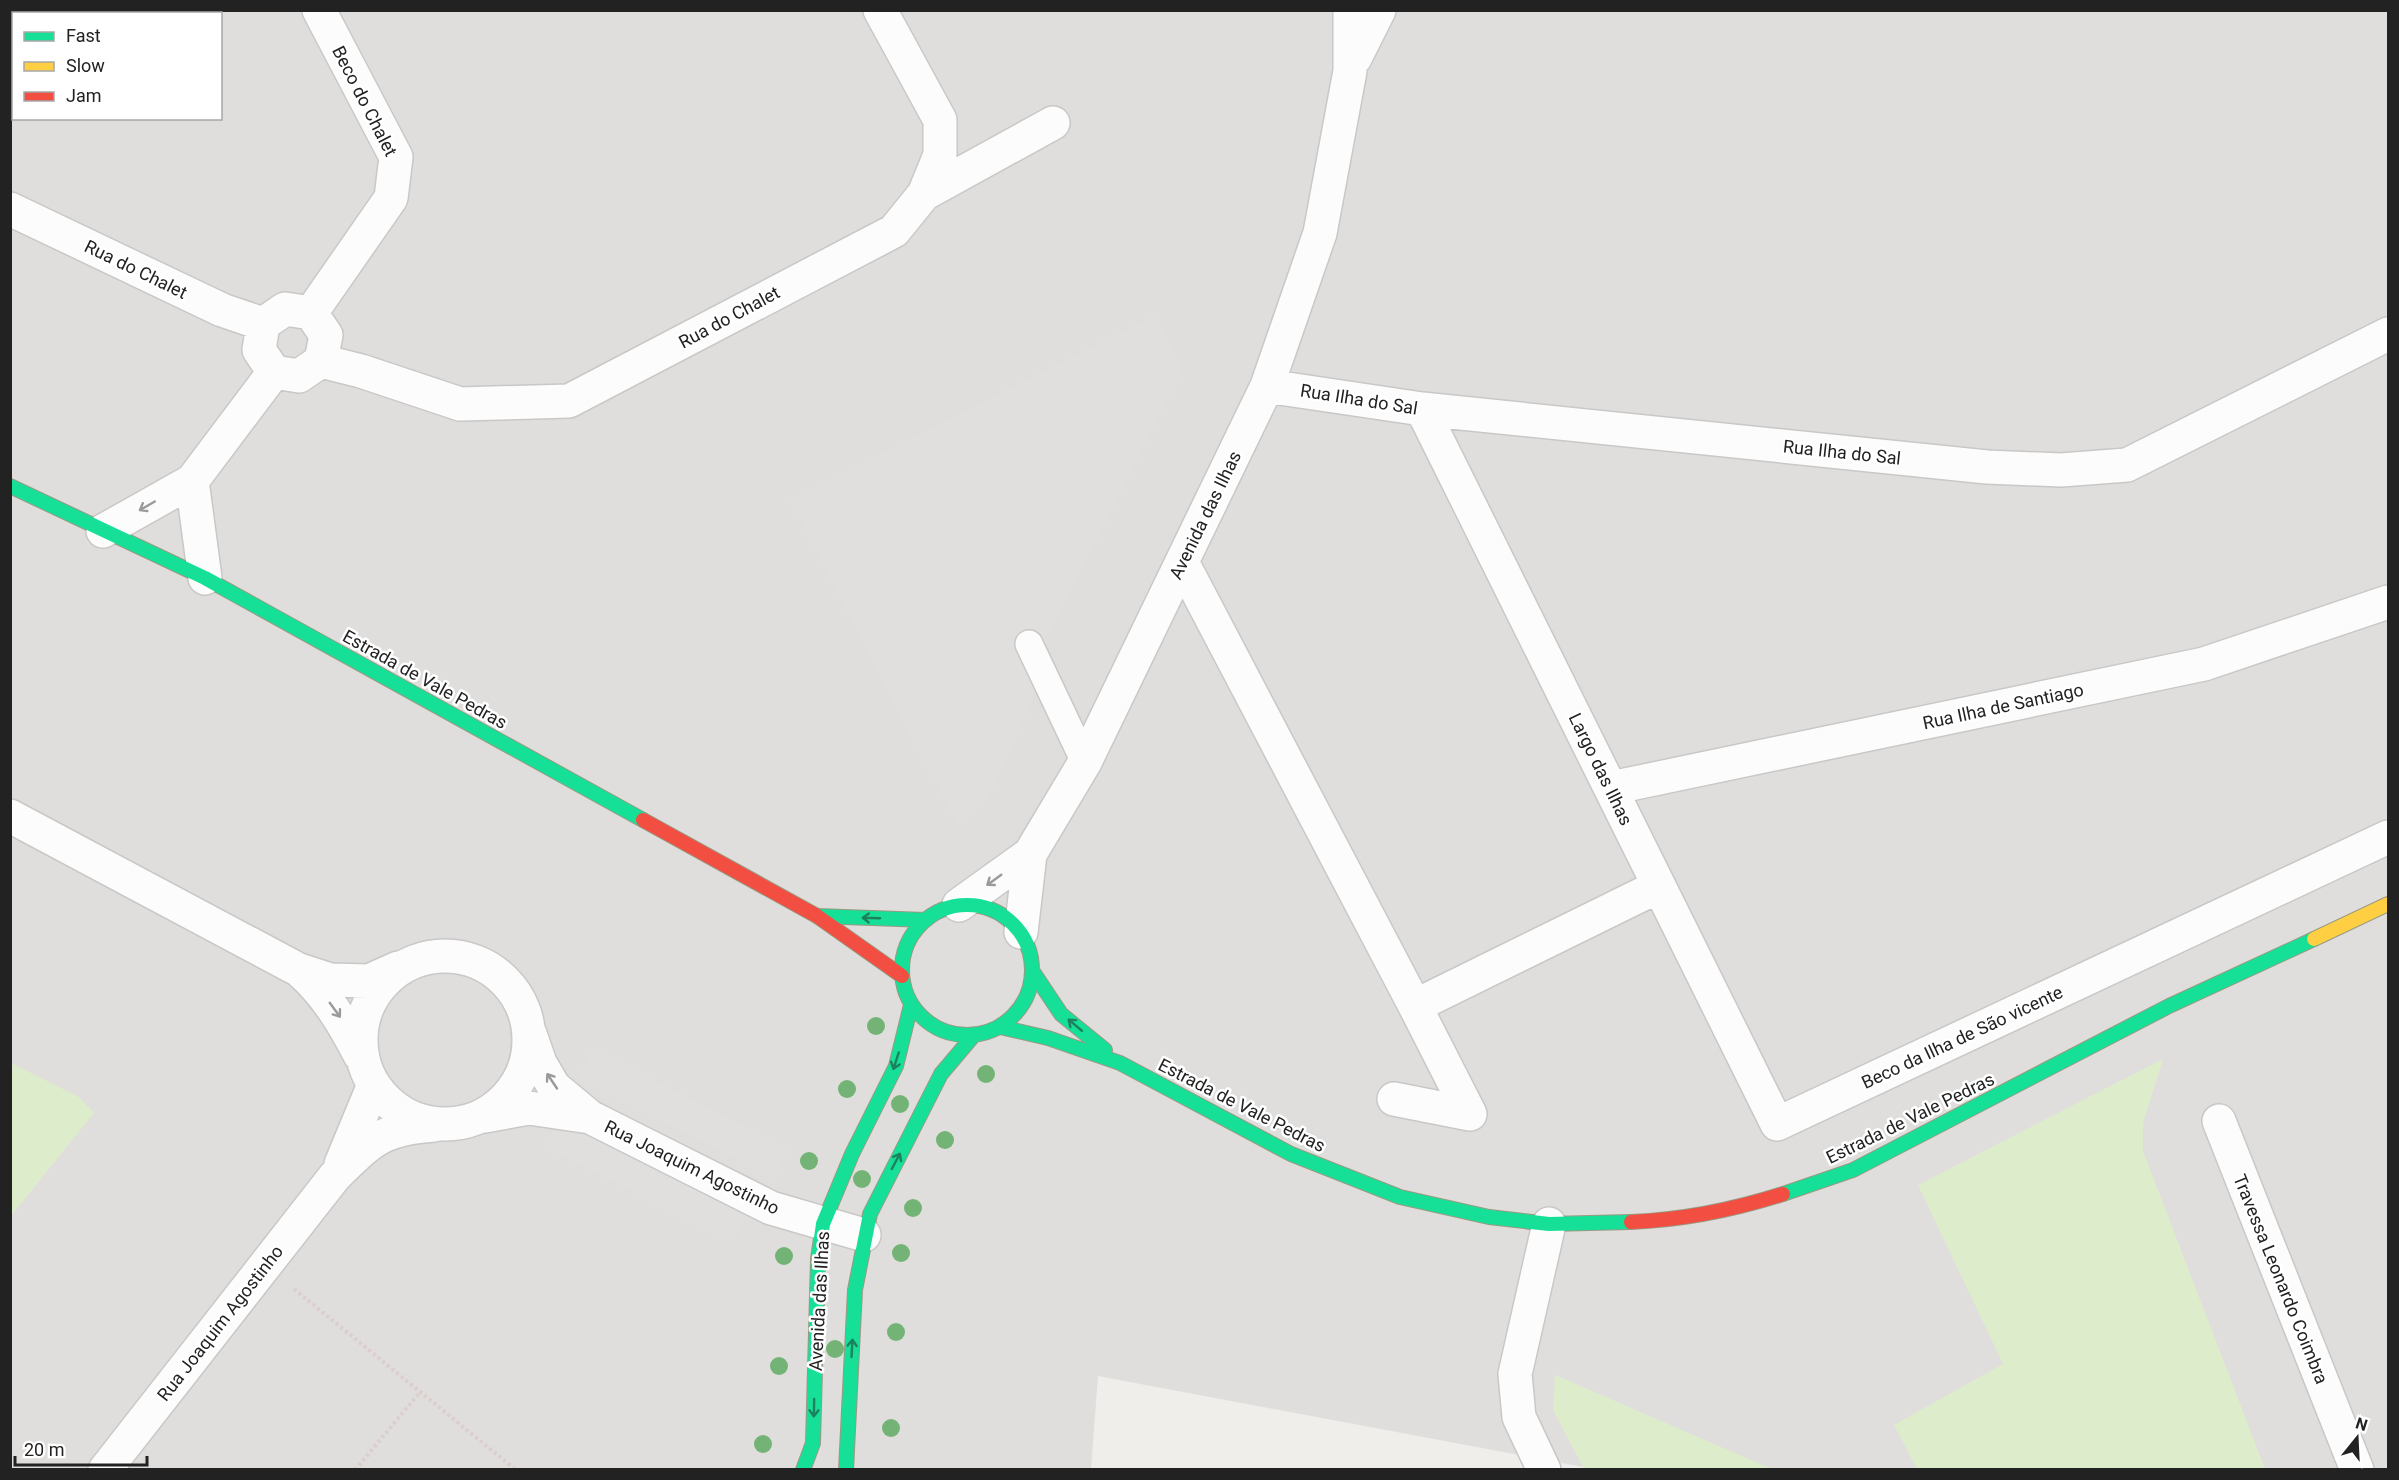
<svg xmlns="http://www.w3.org/2000/svg" width="2399" height="1480" font-family="Roboto,sans-serif">
<style>
.residential{fill:#dfdedc;fill-rule:evenodd}
.grass{fill:#ddeccb}
.parking{fill:#e0dfde}
.lines{fill:none;stroke-linecap:round;stroke-linejoin:round}
.lane-casing{stroke:#c9c8c7;stroke-width:30}
.street-casing{stroke:#c9c8c7;stroke-width:36}
.fast-casing{stroke:#999a82;stroke-width:16}
.slow-casing{stroke:#999a82;stroke-width:16}
.jam-casing{stroke:#999a82;stroke-width:16}
.path{stroke:#dccecd;stroke-width:4;stroke-dasharray:3 3;stroke-linecap:butt}
.lane{stroke:#fdfcfc;stroke-width:27}
.street{stroke:#fdfcfc;stroke-width:33}
.fast{stroke:#16e098;stroke-width:14}
.slow{stroke:#ffcf43;stroke-width:14}
.jam{stroke:#f24e42;stroke-width:14}
.tree{fill:#73b476}
.oneway{stroke:#9a9a9a}
.oneway2{stroke:#1c815d}
.labels{text-anchor:middle;dominant-baseline:central;stroke-width:5;stroke-linejoin:round;paint-order:stroke}
.street-label{font-size:18px;fill:#222;stroke:#fff}
</style>
<rect width="100%" height="100%" fill="#f0eeeb"/>
<path class="residential" d="M10 11H2388V1469H1594L1098 1376 1091 1469H11ZM14 14H220V118H14Z"/>
<path class="grass" d="M2163 1059 2143 1123V1151L2265 1469H1917L1894 1425 2003 1364 1918 1185Z
M11 1063 79 1097 94 1113 11 1216Z
M1555 1375 1772 1469H1584L1553 1410Z"/>
<path class="parking" d="M1155 315 1183 370 1046 639 1030 705 989 797 958 826 790 501Z
M593 1048 789 1150 774 1179 578 1076Z
M560 1121 746 1216 732 1242 546 1147Z"/>
<g class="lines">
<defs>
<path id="lane" d="M1029 644 1085 762"/>
<path id="street" d="M1355 58 1379 10
M924 194 1053 123
M10 209 222 310 263 324
M285 309 311 313 326 335 321 361 299 376 274 372 259 350 263 324Z
M311 313 391 198 396 157 319 10
M321 361 361 371 460 404 569 401 894 231 924 194 940 155V120L880 10
M1267 386 1422 409 1987 467 2061 470 2127 465 2388 334
M192 481 205 578
M103 531 192 481 274 372
M1182 562 1415 1006 1659 886 1422 409
M1611 788 2204 664 2388 602
M10 816 299 970 330 980 369 981 398 968
M1659 886 1777 1124 2388 837
M959 905 1030 854 1085 762 1267 386 1320 233 1350 71V10
M1021 932 1030 854
M361 1040a84 84 0 1 1 168 0a84 84 0 1 1-168 0Z
M300 971C327 995 344 1024 360 1055
M530 1034 540 1063 554 1087 590 1117 771 1208 864 1235
M1394 1099 1470 1114 1415 1006
M485 1116 529 1108 590 1117
M2219 1121 2357 1470
M341 1164 373 1087
M105 1470 335 1176C372 1140 381 1129 434 1125
M1544 1470 1519 1417 1515 1374 1549 1224"/>
<path id="fast" d="M10 486 205 578 643 820
M902 970a65 65 0 1 1 130 0a65 65 0 1 1-130 0Z
M817 916 926 920
M1033 972 1061 1014 1105 1050
M1000 1027 1048 1038 1120 1063 1291 1154 1400 1197 1489 1217 1549 1224 1631 1222
M1783 1194 1853 1170 2169 1006 2314 939
M803 1470 813 1443 818 1259 823 1224 852 1154 896 1066 911 1005
M846 1470 855 1290 870 1214 941 1074 974 1035"/>
<path id="slow" d="M2314 939 2388 904"/>
<path id="jam" d="M643 820 817 916 902 976
M1631 1222C1681 1220 1736 1209 1783 1194"/>
</defs>
<use href="#lane" class="lane-casing"/>
<use href="#street" class="street-casing"/>
<use href="#fast" class="fast-casing"/>
<use href="#slow" class="slow-casing"/>
<use href="#jam" class="jam-casing"/>
<path class="path" d="M294 1289 516 1470
M355 1470 420 1392"/>
<use href="#lane" class="lane"/>
<use href="#street" class="street"/>
<use href="#fast" class="fast"/>
<use href="#slow" class="slow"/>
<use href="#jam" class="jam"/>
</g>
<g class="tree">
<circle cx="876" cy="1026" r="9"/>
<circle cx="986" cy="1074" r="9"/>
<circle cx="847" cy="1089" r="9"/>
<circle cx="900" cy="1104" r="9"/>
<circle cx="945" cy="1140" r="9"/>
<circle cx="809" cy="1161" r="9"/>
<circle cx="862" cy="1179" r="9"/>
<circle cx="913" cy="1208" r="9"/>
<circle cx="901" cy="1253" r="9"/>
<circle cx="784" cy="1256" r="9"/>
<circle cx="896" cy="1332" r="9"/>
<circle cx="835" cy="1349" r="9"/>
<circle cx="779" cy="1366" r="9"/>
<circle cx="891" cy="1428" r="9"/>
<circle cx="763" cy="1444" r="9"/>
</g>
<defs><path id="oneway-shaft" d="M-6 0H5M1.5-3L5.5 0L1.5 3" fill="none" stroke-width="1.6" stroke-linecap="round" stroke-linejoin="round" transform="scale(1.5)"/></defs>
<g class="oneway">
<use href="#oneway-shaft" transform="translate(147 506) rotate(150)"/>
<use href="#oneway-shaft" transform="translate(994 880) rotate(144)"/>
<use href="#oneway-shaft" transform="translate(335 1010) rotate(54)"/>
<use href="#oneway-shaft" transform="translate(552 1081) rotate(-124)"/>
</g>
<g class="oneway2">
<use href="#oneway-shaft" transform="translate(871 918) rotate(-178)"/>
<use href="#oneway-shaft" transform="translate(1075 1025) rotate(-140)"/>
<use href="#oneway-shaft" transform="translate(896 1061) rotate(108)"/>
<use href="#oneway-shaft" transform="translate(896 1161) rotate(-62)"/>
<use href="#oneway-shaft" transform="translate(852 1348) rotate(-87)"/>
<use href="#oneway-shaft" transform="translate(814 1408) rotate(91)"/>
</g>
<g class="labels">
<g class="street-label">
<text transform="translate(365 101) rotate(63)">Beco do Chalet</text>
<text transform="translate(136 269) rotate(26)">Rua do Chalet</text>
<text transform="translate(729 317) rotate(-28)">Rua do Chalet</text>
<text transform="translate(1359 399) rotate(9)">Rua Ilha do Sal</text>
<text transform="translate(1842 452) rotate(6)">Rua Ilha do Sal</text>
<text transform="translate(1205 515) rotate(-64)">Avenida das Ilhas</text>
<text transform="translate(425 679) rotate(29)">Estrada de Vale Pedras</text>
<text transform="translate(2003 706) rotate(-12)">Rua Ilha de Santiago</text>
<text transform="translate(1601 769) rotate(64)">Largo das Ilhas</text>
<text transform="translate(1962 1037) rotate(-25)">Beco da Ilha de São vicente</text>
<text transform="translate(1242 1105) rotate(27)">Estrada de Vale Pedras</text>
<text transform="translate(1910 1118) rotate(-26)">Estrada de Vale Pedras</text>
<text transform="translate(692 1167) rotate(26)">Rua Joaquim Agostinho</text>
<text transform="translate(2281 1279) rotate(68)">Travessa Leonardo Coimbra</text>
<text transform="translate(819 1301) rotate(-87)">Avenida das Ilhas</text>
<text transform="translate(220 1323) rotate(-52)">Rua Joaquim Agostinho</text>
</g>
</g>
<rect width="2399" height="1480" fill="none" stroke="#222222" stroke-width="24"/>
<rect x="12" y="12" width="210" height="108" fill="#ffffff" stroke="#a7a7a7" stroke-width="1.5"/>
<rect x="24" y="32" width="30" height="9" fill="#16e098" stroke="#a7a7a7" stroke-width="1.5"/>
<text x="66" y="42" font-size="18" fill="#222222">Fast</text>
<rect x="24" y="62" width="30" height="9" fill="#ffcf43" stroke="#a7a7a7" stroke-width="1.5"/>
<text x="66" y="72" font-size="18" fill="#222222">Slow</text>
<rect x="24" y="92" width="30" height="9" fill="#f24e42" stroke="#a7a7a7" stroke-width="1.5"/>
<text x="66" y="102" font-size="18" fill="#222222">Jam</text>
<g transform="translate(2357 1438) rotate(18)" stroke="#ffffff" stroke-width="4.5" paint-order="stroke">
<path d="M0-4.5L10 22L0 15L-10 22Z" fill="#222222"/>
<text y="-9" font-size="16" font-weight="bold" text-anchor="middle" fill="#222222">N</text>
</g>
<path d="M15 1456v9h132v-9" fill="none" stroke="#222222" stroke-width="3"/>
<text x="24" y="1456" font-size="18" fill="#222222" stroke="#ffffff" stroke-width="4.5" paint-order="stroke">20 m</text>
</svg>
